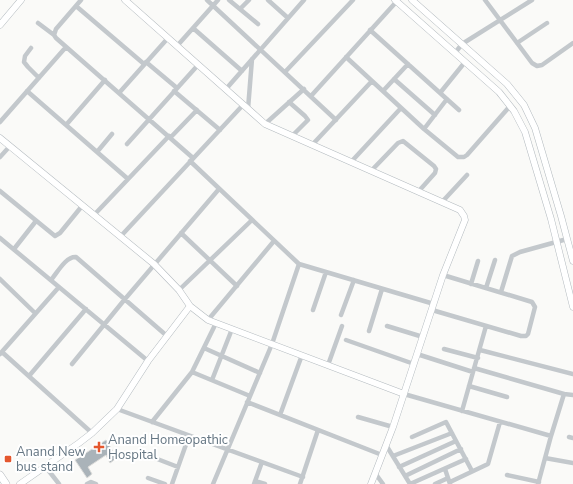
<svg xmlns="http://www.w3.org/2000/svg" width="573" height="484" font-family="'Nunito Sans',sans-serif">
<style>
.building{fill:#aab3b9;stroke:#dcdcda}
.lines{fill:none;stroke-linecap:round;stroke-linejoin:round}
.secondary-casing{stroke:#b3babf;stroke-width:7}
.primary-casing{stroke:#b5babe;stroke-width:8}
.street{stroke:#c3c8cc;stroke-width:4.5}
.secondary{stroke:#fff;stroke-width:6}
.primary{stroke:#fff;stroke-width:7}
.poi-dot{fill:#e4572e;stroke:#fff;stroke-width:1.5}
.labels{text-anchor:middle;dominant-baseline:central;stroke-width:4;stroke-linejoin:round;paint-order:stroke}
.poi-label{font-size:13px;fill:#657683;stroke:#fff;text-anchor:start}
</style>
<rect width="100%" height="100%" fill="#fafaf8"/>
<path class="building" d="M106 440 117 458 110 463 106 455 88 467 92 474 87 478 75 460Z"/>
<g class="lines">
<defs>
<path id="secondary" d="M125 0 265 124 460 210 464 216 465 220 443 275 393 427 371 484
M395 0 499 92 514 111 525 132 551 219 573 307
M412 0 507 84 524 105 535 128 561 216 573 261
M0 25 21 0
M0 138 154 264 179 290 190 306 208 320 404 394
M20 484 79 443 92 433 117 409 148 361 190 306"/>
<path id="primary" d="M0 475 6 484"/>
</defs>
<use href="#secondary" class="secondary-casing"/>
<use href="#primary" class="primary-casing"/>
<path class="street" d="M81 0 56 29 54 35 56 38 193 158
M207 0 336 120
M229 0 258 24
M268 0 288 18
M485 0 532 63 537 66 542 65 573 43
M76 6 144 64
M240 9 249 0
M38 23 54 35
M193 28 242 71
M370 30 459 110
M517 43 547 23
M177 46 218 0
M31 48 25 56 24 62 28 67 39 78
M455 53 462 44 532 0
M346 57 424 129 458 157H464L467 155 510 106
M146 62 177 88
M285 72 353 0
M394 79 435 115
M226 89 304 0
M27 91 128 179
M174 91 220 130
M383 91 408 64
M119 93 168 38
M440 93 465 62
M311 96 398 0
M289 102 305 116 308 120 292 136
M248 109 252 59
M0 122 66 47
M265 124 304 89
M66 125 105 80
M424 129 447 99
M170 138 197 110
M127 144 198 65
M312 145 372 81
M97 152 112 134
M0 157 10 146
M190 161 299 264 434 304
M351 162 401 108
M371 171 398 143 403 141 434 166 436 169 435 173 418 192
M0 191 55 236 60 233 82 206
M442 202 467 175
M94 215 169 136
M181 233 237 286
M120 237 243 105
M0 238 148 361
M14 249 36 221
M0 279 35 313
M51 280C57 273 66 256 76 257L167 336
M471 284 478 261
M486 288 495 260
M179 290 252 220
M501 292 512 256 520 252 567 239
M313 310 326 272
M432 310 521 336H526L528 334 535 307 532 302 443 275
M341 315 354 280
M208 320 274 241
M387 326 423 337
M369 331 382 289
M346 340 414 364
M204 348 260 373
M444 349 478 358
M480 350 573 374
M2 352 92 433
M0 354 59 287
M417 354 473 372
M72 364 125 299 219 189
M328 365 342 326
M474 368 564 394 573 395
M192 372 250 396
M29 376 86 309
M212 380 232 329
M469 386 507 397
M404 394 551 436 538 484
M247 402 382 455
M117 409 303 477
M462 411 486 326
M280 415 302 355
M358 417 393 427
M152 422 192 372 216 323
M551 436 564 394
M412 437 446 422 472 471
M569 437 573 438
M386 445 410 484
M147 455 178 467
M393 456 452 433
M545 458 573 463
M45 466 59 484
M399 467 456 441
M445 469 450 484
M375 473 383 484
M507 475 539 482
M405 476 461 449
M148 478 165 484
M255 481 265 484
M450 482 488 464 500 422
M87 484 91 482 96 484
M172 484 189 436
M213 484 272 344 299 264
M254 484 262 462
M300 484 318 430
M410 484 466 459
M435 484 448 478"/>
<use href="#secondary" class="secondary"/>
<use href="#primary" class="primary"/>
</g>
<g class="poi-dot">
<path d="M97 441h4v4h4v4h-4v4h-4v-4h-4v-4h4z"/>
<rect x="4" y="455" width="8" height="8" rx="2"/>
</g>
<g class="labels">
<g class="poi-label">
<text x="108" y="440">Anand Homeopathic<tspan x="108" dy="15">Hospital</tspan></text>
<text x="16" y="452">Anand New<tspan x="16" dy="15">bus stand</tspan></text>
</g>
</g>
</svg>
